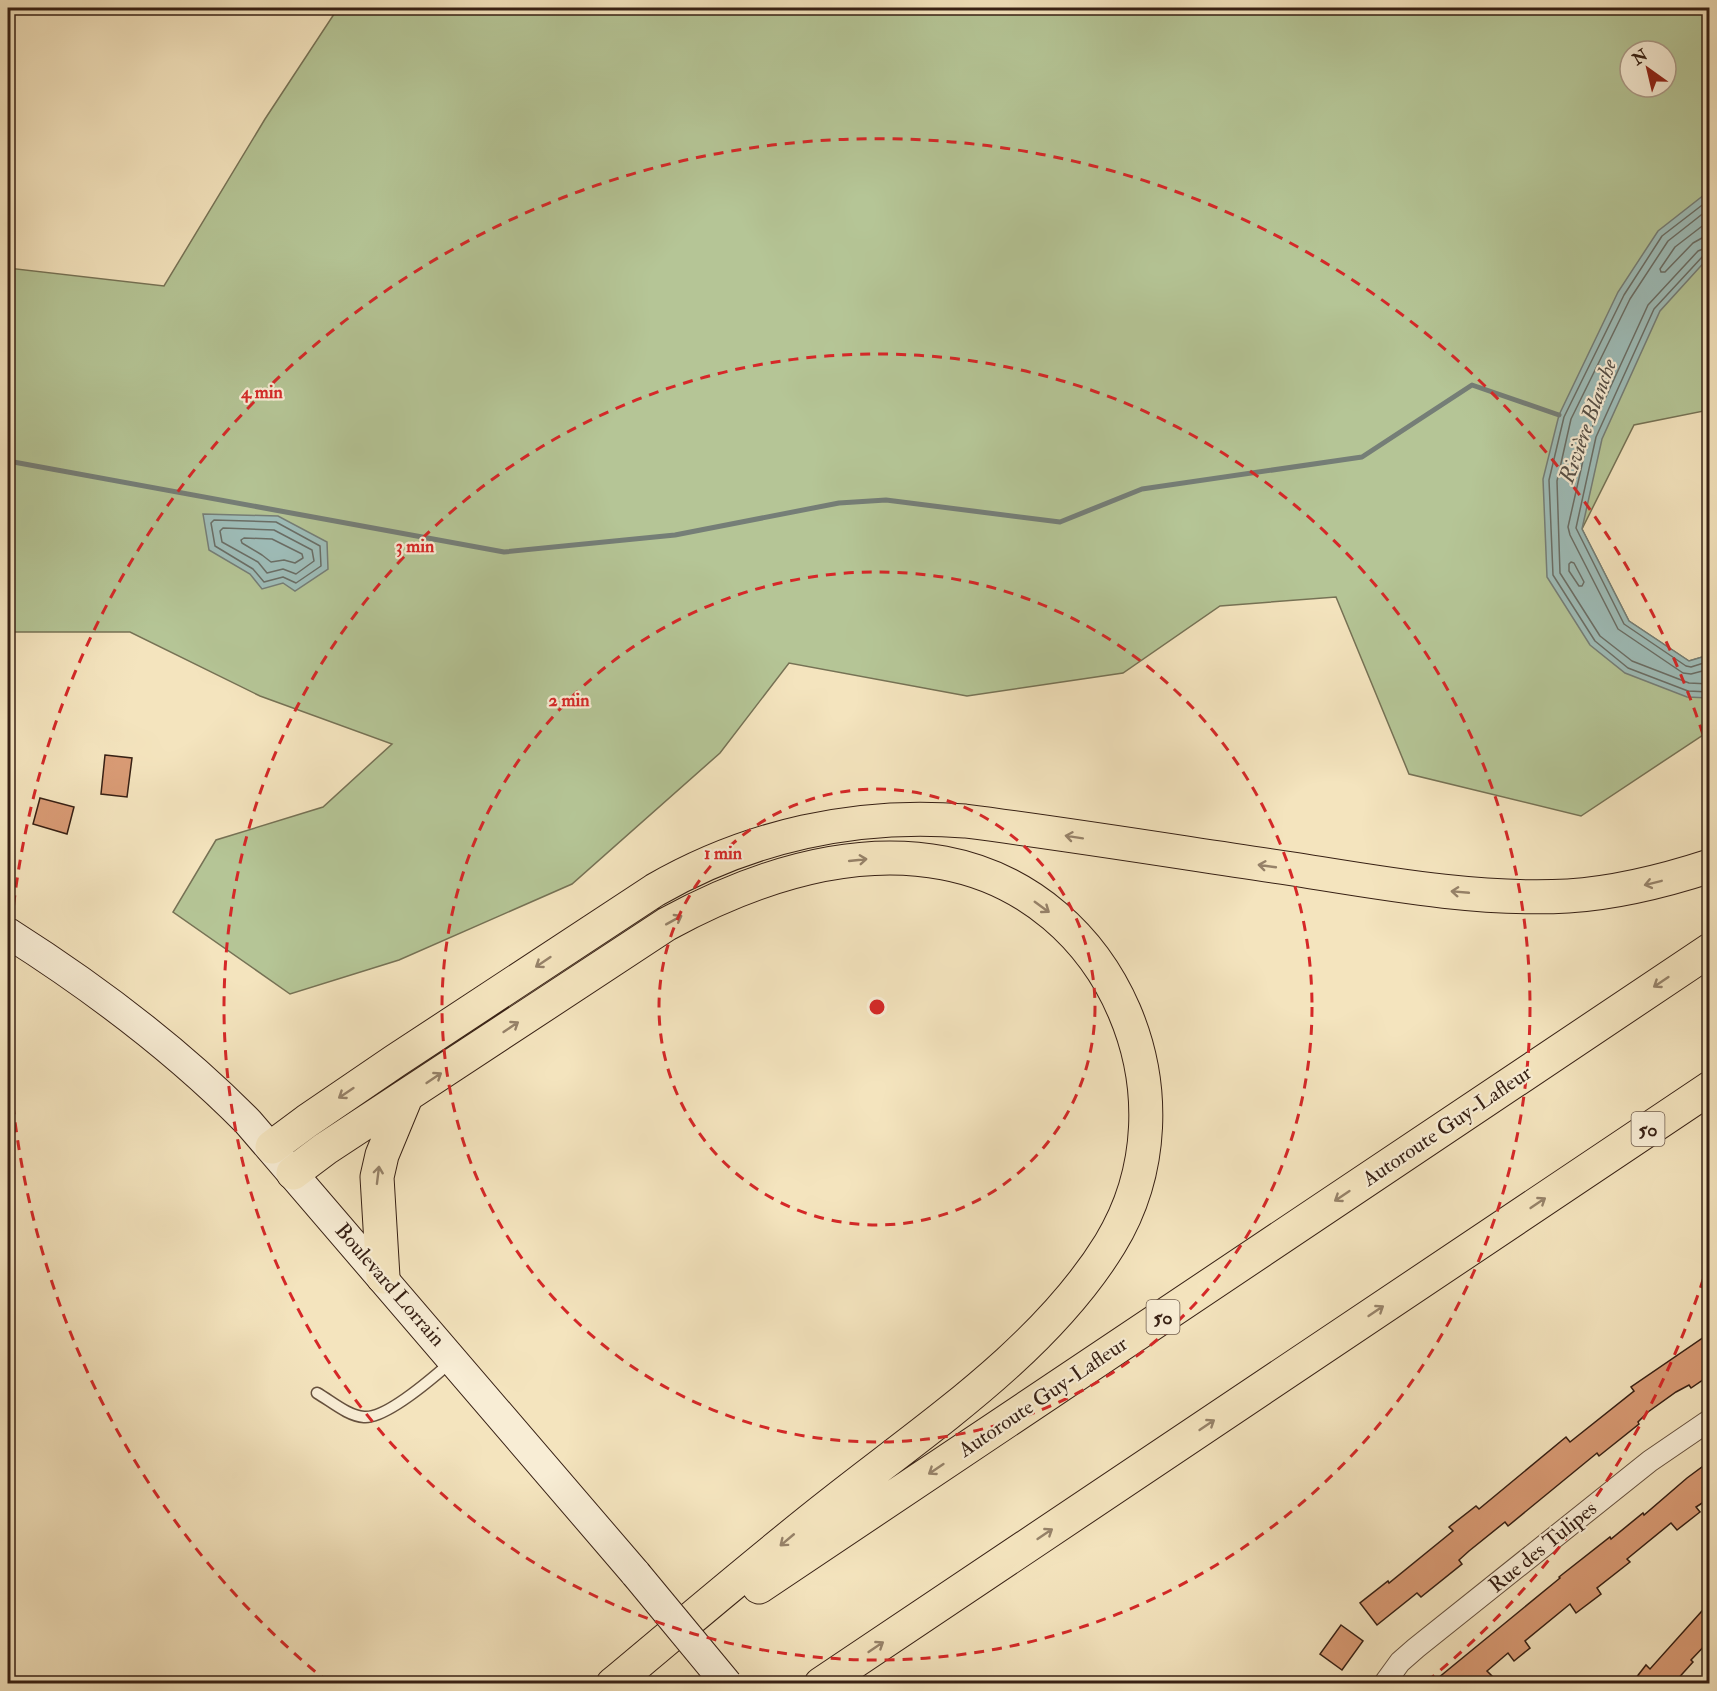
<svg xmlns="http://www.w3.org/2000/svg" width="1717" height="1691" font-family="'IM FELL Double Pica',serif">
<style>
.green{fill:#b5c596;stroke:#767255;stroke-width:1.5;fill-rule:evenodd}
.water{fill:#9ebdb9;stroke:#757e77;stroke-width:1.5}
.lines{fill:none;stroke-linecap:round;stroke-linejoin:round}
.shore{stroke:#6a6e66;stroke-width:1.5}
.stream{stroke:#757e77;stroke-width:5}
.building{fill:#d99b75;stroke:#372014;stroke-width:1.5}
.service-casing{stroke:#66513e;stroke-width:13}
.minor-casing{stroke:#66513e;stroke-width:23}
.secondary-casing{stroke:#372014;stroke-width:32}
.motorway-casing{stroke:#372014;stroke-width:35}
.service{stroke:#f8edd5;stroke-width:10}
.minor{stroke:#f8edd5;stroke-width:21}
.secondary{stroke:#f8edd5;stroke-width:30}
.motorway{stroke:#f4e4be;stroke-width:33}
.secondary-bridge-casing{stroke:#372014;stroke-width:32;stroke-linecap:butt}
.secondary-bridge{stroke:#f8edd5;stroke-width:30}
.oneway{stroke:#968269}
.ring{fill:none;stroke:#d62828;stroke-width:3;stroke-dasharray:10 8}
.labels{text-anchor:middle;dominant-baseline:central;stroke-width:4.5;stroke-linejoin:round;paint-order:stroke}
.shield{fill:#f8edd5;stroke:#715e4e;stroke-width:1.5}
.shield-label{font-size:20px;font-weight:bold;fill:#372014}
.street-label{font-size:21px;fill:#372014;stroke:#f8edd5}
.water-label{font-size:22px;font-style:italic;fill:#564f46;stroke:#f8edd5}
.centre{fill:#d62828;stroke:#f8edd5;stroke-width:3}
.ring-label{font-size:18px;text-anchor:middle;font-weight:bold;fill:#d62828;stroke:#f8edd5;stroke-width:4.5;stroke-linejoin:round;paint-order:stroke}
</style>
<rect width="100%" height="100%" fill="#f4e4be"/>
<filter id="stains"><feTurbulence type="fractalNoise" baseFrequency=".00333" numOctaves="4"/><feColorMatrix values="0 0 0 0 .2 0 0 0 0 .09 0 0 0 0 .02 0 0 0 .5 -.17"/></filter>
<radialGradient id="worn" r=".72"><stop offset=".6" stop-color="#630" stop-opacity="0"/><stop offset="1" stop-color="#630" stop-opacity=".3"/></radialGradient>
<path class="green" d="M338 8H1709V410L1634 425 1582 529 1629 621 1689 661 1709 655V731L1581 816 1409 774 1336 597 1220 606 1123 673 967 696 789 663 720 753 572 884 399 960 290 994 173 912 216 840 323 807 392 744 260 696 130 632H8V268L164 286 265 119ZM1630 51H1666V87H1630Z"/>
<path class="water" d="M1709 191V257L1660 311 1602 439 1582 529 1629 621 1689 661 1709 655V698L1687 697 1625 673 1590 645 1547 577 1543 479 1559 415 1618 292 1658 231Z
M203 514 278 516 327 542 328 569 295 591 283 583 262 589 250 574 209 550Z"/>
<g class="lines">
<path class="shore" d="M1710 199 1662 236 1624 295 1564 417 1549 480 1553 575 1595 641 1628 668 1688 691 1710 692
M1710 208 1668 241 1630 299 1571 419 1557 481 1560 573 1600 636 1632 661 1689 683 1710 684
M1710 220 1675 247 1660 269 1661 272H1665L1693 243 1702 238 1710 237
M1710 246 1698 251 1648 305 1589 434 1568 527 1570 535 1618 629 1683 673 1691 674 1710 669
M1710 254 1703 256 1654 309 1596 437 1576 528 1624 624 1686 666 1691 667 1710 661
M214 520 276 522 320 546 321 566 296 583 283 577 264 582 253 569 215 546 211 523Z
M223 528 274 530 312 550 314 561 296 574 283 569 267 573 258 562 222 542 220 531Z
M244 538 272 539 302 554 303 558 295 563 284 560 271 562 262 555 242 543 241 540Z
M1571 562 1574 563 1584 582 1582 586H1579L1569 571V564Z"/>
<path class="stream" d="M8 461 504 552 675 535 839 503 886 500 1060 522 1142 489 1362 457 1472 385 1559 415"/>
</g>
<path class="building" d="M105 755 132 758 127 797 101 794Z
M40 798 74 807 67 834 33 824Z
M1710 1333V1375L1691 1388 1689 1385 1676 1392 1648 1412 1638 1422 1639 1424 1599 1456 1597 1453 1508 1526 1505 1522 1469 1551 1459 1560 1462 1564 1421 1597 1417 1593 1377 1625 1360 1603 1388 1581 1389 1583 1453 1531 1449 1527 1476 1506 1479 1509 1566 1437 1570 1442 1634 1391 1631 1387Z
M1710 1461V1498L1696 1507 1700 1512 1677 1530 1671 1523 1627 1559 1630 1562 1597 1588 1601 1594 1576 1613 1570 1604 1525 1641 1530 1648 1514 1661 1508 1653 1487 1671 1492 1676 1483 1683H1432L1560 1578 1559 1577 1610 1537 1611 1539 1643 1513 1644 1515 1687 1478Z
M1710 1602V1640L1691 1660 1693 1662 1674 1683H1632L1646 1665 1650 1669Z
M1341 1625 1363 1641 1342 1670 1320 1654Z"/>
<g class="lines">
<defs>
<path id="service" d="M317 1393C331 1401 348 1416 364 1417 386 1419 434 1377 451 1362"/>
<path id="minor" d="M1384 1684 1400 1662 1416 1648 1650 1461 1710 1420"/>
<path id="secondary" d="M8 933C93 987 177 1050 248 1122L636 1574"/>
<path id="motorway" d="M272 1147 307 1121 395 1061 655 890C749 836 856 812 965 821 1075 835 1184 853 1293 869 1381 883 1479 901 1568 896 1616 893 1664 881 1710 866
M293 1173 325 1149 667 924C750 879 849 845 944 863 1114 895 1199 1098 1110 1244 1045 1350 927 1428 831 1504 757 1562 685 1624 613 1684
M383 1277 377 1177 382 1155 406 1097
M759 1587 1710 950
M821 1684 1710 1088"/>
</defs>
<use href="#service" class="service-casing"/>
<use href="#minor" class="minor-casing"/>
<use href="#secondary" class="secondary-casing"/>
<use href="#motorway" class="motorway-casing"/>
<use href="#service" class="service"/>
<use href="#minor" class="minor"/>
<use href="#secondary" class="secondary"/>
<use href="#motorway" class="motorway"/>
<defs>
<path id="secondary-bridge" d="M636 1574 727 1684"/>
</defs>
<use href="#secondary-bridge" class="secondary-bridge-casing"/>
<use href="#secondary-bridge" class="secondary-bridge"/>
</g>
<defs><path id="oneway-shaft" d="M-6 0H5M1.5-3L5.5 0L1.5 3" fill="none" stroke-width="1.6" stroke-linecap="round" stroke-linejoin="round" transform="scale(1.5)"/></defs>
<g class="oneway">
<use href="#oneway-shaft" transform="translate(1074 837) rotate(-171)"/>
<use href="#oneway-shaft" transform="translate(858 860) rotate(-6)"/>
<use href="#oneway-shaft" transform="translate(1267 866) rotate(-172)"/>
<use href="#oneway-shaft" transform="translate(1653 883) rotate(166)"/>
<use href="#oneway-shaft" transform="translate(1460 892) rotate(-175)"/>
<use href="#oneway-shaft" transform="translate(1042 907) rotate(36)"/>
<use href="#oneway-shaft" transform="translate(674 920) rotate(-29)"/>
<use href="#oneway-shaft" transform="translate(543 962) rotate(146)"/>
<use href="#oneway-shaft" transform="translate(1661 982) rotate(146)"/>
<use href="#oneway-shaft" transform="translate(511 1027) rotate(-34)"/>
<use href="#oneway-shaft" transform="translate(434 1078) rotate(-34)"/>
<use href="#oneway-shaft" transform="translate(346 1093) rotate(146)"/>
<use href="#oneway-shaft" transform="translate(378 1175) rotate(-83)"/>
<use href="#oneway-shaft" transform="translate(1342 1196) rotate(146)"/>
<use href="#oneway-shaft" transform="translate(1538 1203) rotate(-34)"/>
<use href="#oneway-shaft" transform="translate(1376 1311) rotate(-34)"/>
<use href="#oneway-shaft" transform="translate(1207 1425) rotate(-34)"/>
<use href="#oneway-shaft" transform="translate(936 1469) rotate(146)"/>
<use href="#oneway-shaft" transform="translate(1045 1534) rotate(-34)"/>
<use href="#oneway-shaft" transform="translate(787 1540) rotate(140)"/>
<use href="#oneway-shaft" transform="translate(876 1647) rotate(-34)"/>
</g>
<g class="ring">
<circle cx="877" cy="1007" r="218"/>
<circle cx="877" cy="1007" r="435"/>
<circle cx="877" cy="1007" r="653"/>
<path d="M1709 1261A870 870 0 0 1 1425 1683M329 1683A870 870 0 0 1 8 1037M8 977A870 870 0 0 1 1709 753"/>
</g>
<g class="labels">
<g class="shield">
<rect x="1631.5" y="1112" width="33" height="34" rx="4.5"/>
<rect x="1146.5" y="1300" width="33" height="34" rx="4.5"/>
</g>
<g class="shield-label">
<text x="1648" y="1129">50</text>
<text x="1163" y="1317">50</text>
</g>
<g class="street-label">
<text transform="translate(1447 1126) rotate(-34)">Autoroute Guy-Lafleur</text>
<text transform="translate(390 1285) rotate(49)">Boulevard Lorrain</text>
<text transform="translate(1043 1397) rotate(-34)">Autoroute Guy-Lafleur</text>
<text transform="translate(1543 1547) rotate(-39)">Rue des Tulipes</text>
</g>
<g class="water-label">
<text transform="translate(1588 421) rotate(-70)">Rivière Blanche</text>
</g>
</g>
<circle cx="877" cy="1007" r="9" class="centre"/>
<g class="ring-label">
<text x="262" y="398">4 min</text>
<text x="415" y="552">3 min</text>
<text x="569" y="706">2 min</text>
<text x="723" y="859">1 min</text>
</g>
<rect width="1717" height="1691" fill="none" stroke="#f4e4be" stroke-width="30"/>
<rect x="9" y="9" width="1699" height="1673" fill="none" stroke="#372014" stroke-width="3"/>
<rect x="15" y="15" width="1687" height="1661" fill="none" stroke="#372014" stroke-width="1.5"/>
<g transform="translate(1648 69) rotate(326)"><circle r="28" fill="#f8edd5" stroke="#ab9b88" stroke-width="1.5"/>
<path d="M0-4.5L10 22L0 15L-10 22Z" fill="#8f2418"/>
<text y="-9" font-size="16" font-weight="bold" text-anchor="middle" fill="#372014">N</text>
</g>
<rect width="100%" height="100%" filter="url(#stains)"/>
<rect width="100%" height="100%" fill="url(#worn)"/>
</svg>
